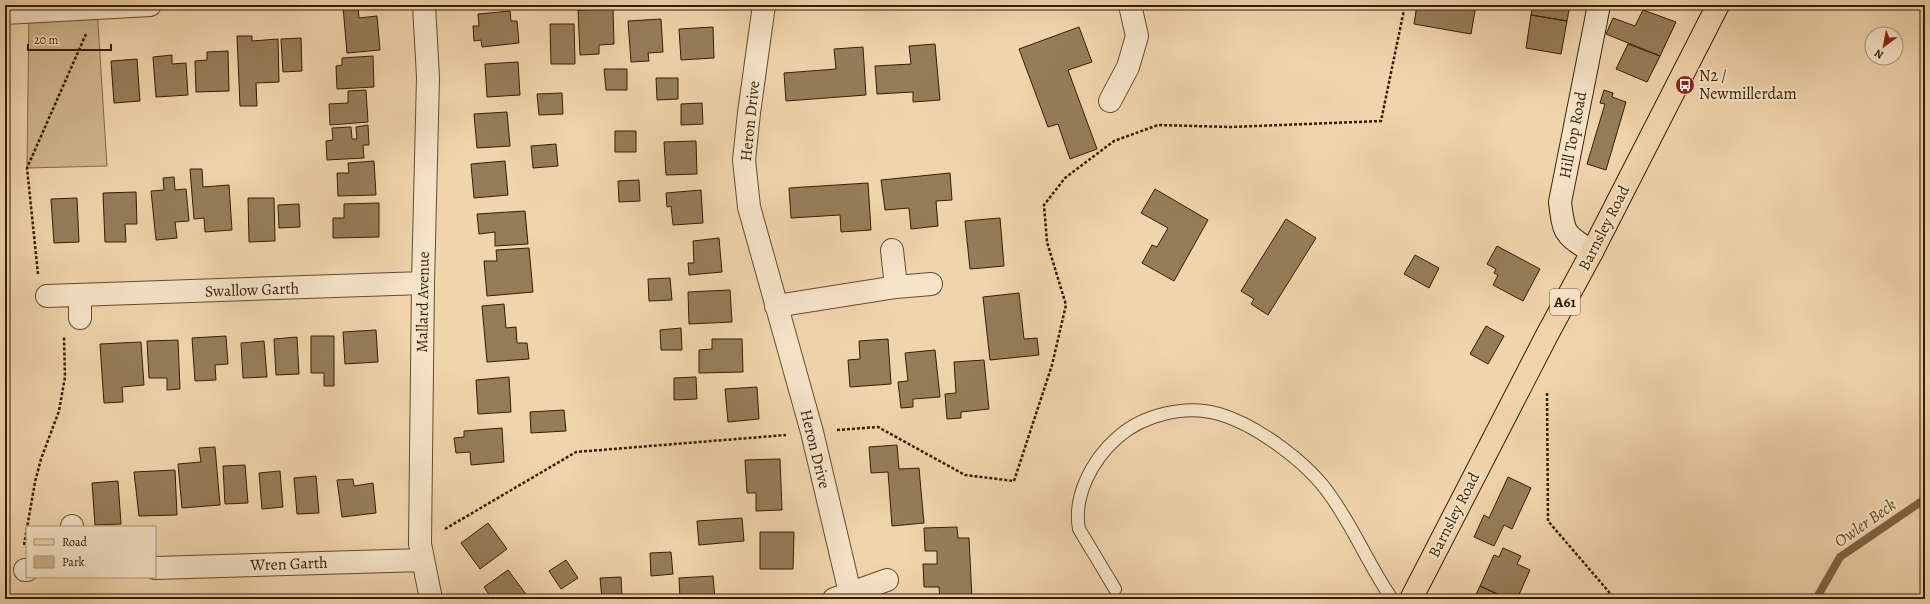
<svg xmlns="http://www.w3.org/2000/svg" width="1930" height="604" font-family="Alegreya,serif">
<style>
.green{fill:#d0b58e;stroke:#826a48}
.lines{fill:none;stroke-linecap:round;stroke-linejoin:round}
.stream{stroke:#7e6645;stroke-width:8}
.building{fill:#967d5a;stroke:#341e02}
.lane-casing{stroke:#634c2c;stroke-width:14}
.street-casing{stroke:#634c2c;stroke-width:24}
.secondary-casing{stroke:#341e02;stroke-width:24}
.primary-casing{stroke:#341e02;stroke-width:24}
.path{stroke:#341e02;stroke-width:2.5;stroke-dasharray:3 2;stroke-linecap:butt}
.lane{stroke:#f5e3c8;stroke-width:12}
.street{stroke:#f5e3c8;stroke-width:22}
.secondary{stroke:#f5e3c8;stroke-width:22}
.primary{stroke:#f0d4ab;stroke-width:22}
.labels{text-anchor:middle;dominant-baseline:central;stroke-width:4;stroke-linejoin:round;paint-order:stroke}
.shield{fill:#f5e3c8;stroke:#6e593d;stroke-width:1}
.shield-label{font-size:15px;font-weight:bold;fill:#341e02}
.poi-label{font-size:16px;fill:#341e02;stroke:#f5e3c8;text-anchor:start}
.street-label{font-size:16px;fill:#341e02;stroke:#f5e3c8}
.water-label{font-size:17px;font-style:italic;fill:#5f4829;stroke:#f5e3c8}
</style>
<rect width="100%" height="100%" fill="#f0d4ab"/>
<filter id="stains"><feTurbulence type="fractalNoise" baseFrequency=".005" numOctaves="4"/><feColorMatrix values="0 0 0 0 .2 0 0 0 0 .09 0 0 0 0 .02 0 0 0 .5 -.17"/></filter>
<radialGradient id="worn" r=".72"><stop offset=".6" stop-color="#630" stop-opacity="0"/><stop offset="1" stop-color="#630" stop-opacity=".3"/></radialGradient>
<path class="green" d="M97 8 107 166 27 168 29 12Z"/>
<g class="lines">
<path class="stream" d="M1816 599 1840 557 1925 499"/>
</g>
<path class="building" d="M1417 5H1476L1471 34 1414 24Z
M1533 5H1570L1567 21 1531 15Z
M358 6 359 18 377 16 380 50 347 53 343 7Z
M613 9 614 44 599 45V54L580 55 578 10Z
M1643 10 1676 22 1660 56 1606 34 1613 18 1635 26Z
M510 11 511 21H517L519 43 482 47 481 40 474 41 473 26H479L478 14Z
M1531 15 1567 21 1561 54 1526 48Z
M661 19 663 52 648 53 649 61 631 62 628 21Z
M550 24H574L575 64H551Z
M713 27 714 58 681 60 679 29Z
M1079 27 1092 62 1068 70 1097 149 1070 159 1058 124 1048 127 1019 49Z
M237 36H252V41L278 39 279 82 256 83 257 106H240Z
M301 38 302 71 283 72 281 39Z
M935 44 940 100 913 102V92L877 94 875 66 911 64 909 46Z
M1628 44 1660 56 1647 82 1616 69Z
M863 47 866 95 786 101 784 73 836 69 834 49Z
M228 51 229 91 196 92 195 61 207 60V52Z
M172 55V64L186 63 188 95 156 97 153 57Z
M373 56 374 87 337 89 336 66 342 65V58Z
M137 59 140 101 114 103 111 61Z
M518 62 520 95 487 97 485 64Z
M5 66 9 109H5Z
M604 69H627V90H606Z
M656 78H678V99L657 100Z
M366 90 368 122 330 125 329 104 348 103V91Z
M1604 90 1613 93 1612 97 1626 102 1606 170 1587 164 1605 104 1600 103Z
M562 93 563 114 539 115 537 94Z
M702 103 703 124 681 125V104Z
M507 112 510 146 477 148 474 114Z
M368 125 369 145H363L364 158 327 160 326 141 333 140 332 128 351 127 352 139H357L356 127Z
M615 131H636V152H615Z
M696 141 697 174 666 175 664 142Z
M556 144 558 166 533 168 531 146Z
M374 161 376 195 338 196 337 173H349L348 163Z
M505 161 508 195 474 198 471 164Z
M190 169H202L203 187 229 185 232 230 205 232 204 218 194 219Z
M950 173 952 200 936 201 938 226 911 229 909 208 885 210 881 180Z
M174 177 175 190 186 189 189 221 175 222 177 238 156 240 151 191 164 190 163 178Z
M639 180 640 201 619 202 618 181Z
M868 183 871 230 841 232 840 215 791 218 789 188Z
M1155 189 1208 220 1174 281 1142 263 1152 245 1157 247 1168 228 1141 213Z
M701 190 703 223 673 225 671 206 667 207 666 193Z
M136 192 137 224H125L126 242H105L103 193Z
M77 198 79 242 54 243 51 199Z
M248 198H274L275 241 249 242Z
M379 203V237L333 238V218H344V204Z
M299 204 300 227 279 228 278 205Z
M525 211 528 244 495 246V232L479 234 477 214Z
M1000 218 1004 266 970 269 965 221Z
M1286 219 1316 238 1268 315 1251 304 1254 299 1241 291Z
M719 238 722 272 689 275 688 263H694L693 241Z
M1497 246 1540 269 1523 301 1493 285 1498 275 1494 273 1496 269 1487 264Z
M529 248 533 292 487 296 484 261H497L496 250Z
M1415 255 1439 268 1429 288 1404 274Z
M670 278 672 300 649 301 648 279Z
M730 290 732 322 689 324 688 292Z
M1019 293 1024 339 1037 338 1039 355 990 360 983 297Z
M504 304 506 328 516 327 517 343H527L529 359 487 362 482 306Z
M1486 326 1504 336 1488 364 1470 354Z
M681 328 682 350H661L660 330Z
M376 330 378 362 345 364 343 332Z
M226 336 228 364 215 365 216 380 195 381 192 338Z
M311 336H334V386H324V373H311Z
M297 337 299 374 276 375 274 339Z
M712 339H742L743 372 699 373V350L712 349Z
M888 339 891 384 850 387 848 360 860 359 859 341Z
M178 340 180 389 167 390V378H149L147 341Z
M264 341 267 377 243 378 241 343Z
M141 342 144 385 122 387 123 402 104 403 100 344Z
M935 350 940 397 913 399V407L901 408 898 382 908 381 905 353Z
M984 360 989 409 961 412V418L947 419 945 394 956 393 954 362Z
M509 377 511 412 478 414 476 380Z
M696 377 697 399 674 400V378Z
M757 387 759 419 728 422 725 389Z
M564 410 566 431 531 433 530 412Z
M502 428 504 462 471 465 470 452 456 453 454 438 464 437V431Z
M897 445 899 469 919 468 924 523 892 526 888 472 871 473 869 447Z
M215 447 220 505 182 508 178 464 201 462 199 448Z
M780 459 782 510 756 511V493H747L745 460Z
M245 465 248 503 225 504 223 466Z
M175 470 177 515 139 516 134 472Z
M280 471 283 507 262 509 259 473Z
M316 476 319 513 297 514 294 478Z
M1508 477 1531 488 1512 529 1504 525 1494 546 1474 537 1484 515 1489 518Z
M353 479 354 486 373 483 376 513 342 517 337 480Z
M118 481 121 524 95 525 92 483Z
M742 518 744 541 699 545 697 521Z
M488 523 507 549 480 569 461 543Z
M957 527 958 538H969L972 599H940L939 587H924L923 564H937V551H925L924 528Z
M760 532H794L793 569H760Z
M1503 548 1521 556 1517 564 1530 570 1517 599H1508L1480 586 1494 555 1499 557Z
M671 552 673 574 651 576 650 553Z
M566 560 578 578 561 589 549 571Z
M508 570 528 597 525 599H492L484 587Z
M713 576 715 599H680L679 578Z
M621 577 622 598 602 599 600 578Z
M1480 586 1508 599H1474Z"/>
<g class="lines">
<defs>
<path id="lane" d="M1115 589 1079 529C1073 496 1092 460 1117 438 1142 415 1186 404 1219 414 1257 425 1308 463 1330 495 1354 528 1369 566 1392 599"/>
<path id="street" d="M424 5 428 77 423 283 420 544 431 599
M764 5 749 113 744 160 749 207 812 432 850 593
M5 13 150 5
M1110 101 1128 67 1137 36 1130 5
M892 250 896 287
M47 296 423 283
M776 306 896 287 931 284
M80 318V296
M72 526V527
M155 568 423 560
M25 570H27
M834 599 887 580"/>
<path id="secondary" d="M1592 252C1565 234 1564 236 1560 202L1599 5"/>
<path id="primary" d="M1411 599 1547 335 1592 252 1718 5"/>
</defs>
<use href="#lane" class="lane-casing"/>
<use href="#street" class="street-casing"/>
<use href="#secondary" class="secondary-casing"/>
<use href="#primary" class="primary-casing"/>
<path class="path" d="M38 274 27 168 86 34
M1547 393 1548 521 1609 592 1612 599
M837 430 878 427 965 475 1014 481 1052 365 1066 305 1047 242 1044 205 1065 178 1114 141 1158 125 1231 127 1381 121 1405 5
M445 529 576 452 786 435
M24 545 35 482 41 459 59 411 65 377 64 337
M907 595 911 599"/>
<use href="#lane" class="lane"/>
<use href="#street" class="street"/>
<use href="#secondary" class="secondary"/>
<use href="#primary" class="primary"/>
</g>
<defs>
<symbol id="bus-disc" viewBox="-11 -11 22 22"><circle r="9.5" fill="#8f2418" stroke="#f5e3c8"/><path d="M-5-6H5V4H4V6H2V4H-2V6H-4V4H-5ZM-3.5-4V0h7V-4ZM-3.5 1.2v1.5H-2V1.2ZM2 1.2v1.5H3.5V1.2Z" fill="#fff"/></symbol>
</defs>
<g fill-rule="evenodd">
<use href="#bus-disc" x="1674" y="74" width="22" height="22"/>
</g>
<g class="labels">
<rect class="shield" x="1550" y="289" width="30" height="26" rx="3"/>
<g class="shield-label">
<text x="1565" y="302">A61</text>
</g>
<g class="poi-label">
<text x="1699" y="76">N2 /<tspan x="1699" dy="18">Newmillerdam</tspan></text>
</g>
<g class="street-label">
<text transform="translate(750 121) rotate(-84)">Heron Drive</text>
<text transform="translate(1573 135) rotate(-79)">Hill Top Road</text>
<text transform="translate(1604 228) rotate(-63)">Barnsley Road</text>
<text transform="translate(252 290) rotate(-2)">Swallow Garth</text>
<text transform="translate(423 302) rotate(-89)">Mallard Avenue</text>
<text transform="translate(815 449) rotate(76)">Heron Drive</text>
<text transform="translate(1454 515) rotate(-63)">Barnsley Road</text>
<text transform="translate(289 564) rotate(-2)">Wren Garth</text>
</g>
<g class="water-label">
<text transform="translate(1865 523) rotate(-35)">Owler Beck</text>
</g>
</g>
<rect width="1930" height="604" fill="none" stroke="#f0d4ab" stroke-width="20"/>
<rect x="6" y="6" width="1918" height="592" fill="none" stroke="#341e02" stroke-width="2"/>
<rect x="10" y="10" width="1910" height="584" fill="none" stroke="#341e02"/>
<rect x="26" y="526" width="130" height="52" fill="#f5e3c8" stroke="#a89479"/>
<rect x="34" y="539" width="20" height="6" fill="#f0d4ab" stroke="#a89479"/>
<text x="62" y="546" font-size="12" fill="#341e02">Road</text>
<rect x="34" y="556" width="20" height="12" fill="#d0b58e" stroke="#a89479"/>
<text x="62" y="566" font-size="12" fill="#341e02">Park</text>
<g transform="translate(1884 46) rotate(212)"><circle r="19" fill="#f5e3c8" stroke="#a89479"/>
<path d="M0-3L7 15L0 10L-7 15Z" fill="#8f2418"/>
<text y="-6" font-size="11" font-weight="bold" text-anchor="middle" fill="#341e02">N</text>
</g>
<path d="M28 44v6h83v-6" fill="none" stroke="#341e02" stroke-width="2"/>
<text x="34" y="44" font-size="12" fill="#341e02" stroke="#f5e3c8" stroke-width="3" paint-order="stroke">20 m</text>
<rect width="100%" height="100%" filter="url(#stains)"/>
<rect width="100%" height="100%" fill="url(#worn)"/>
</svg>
